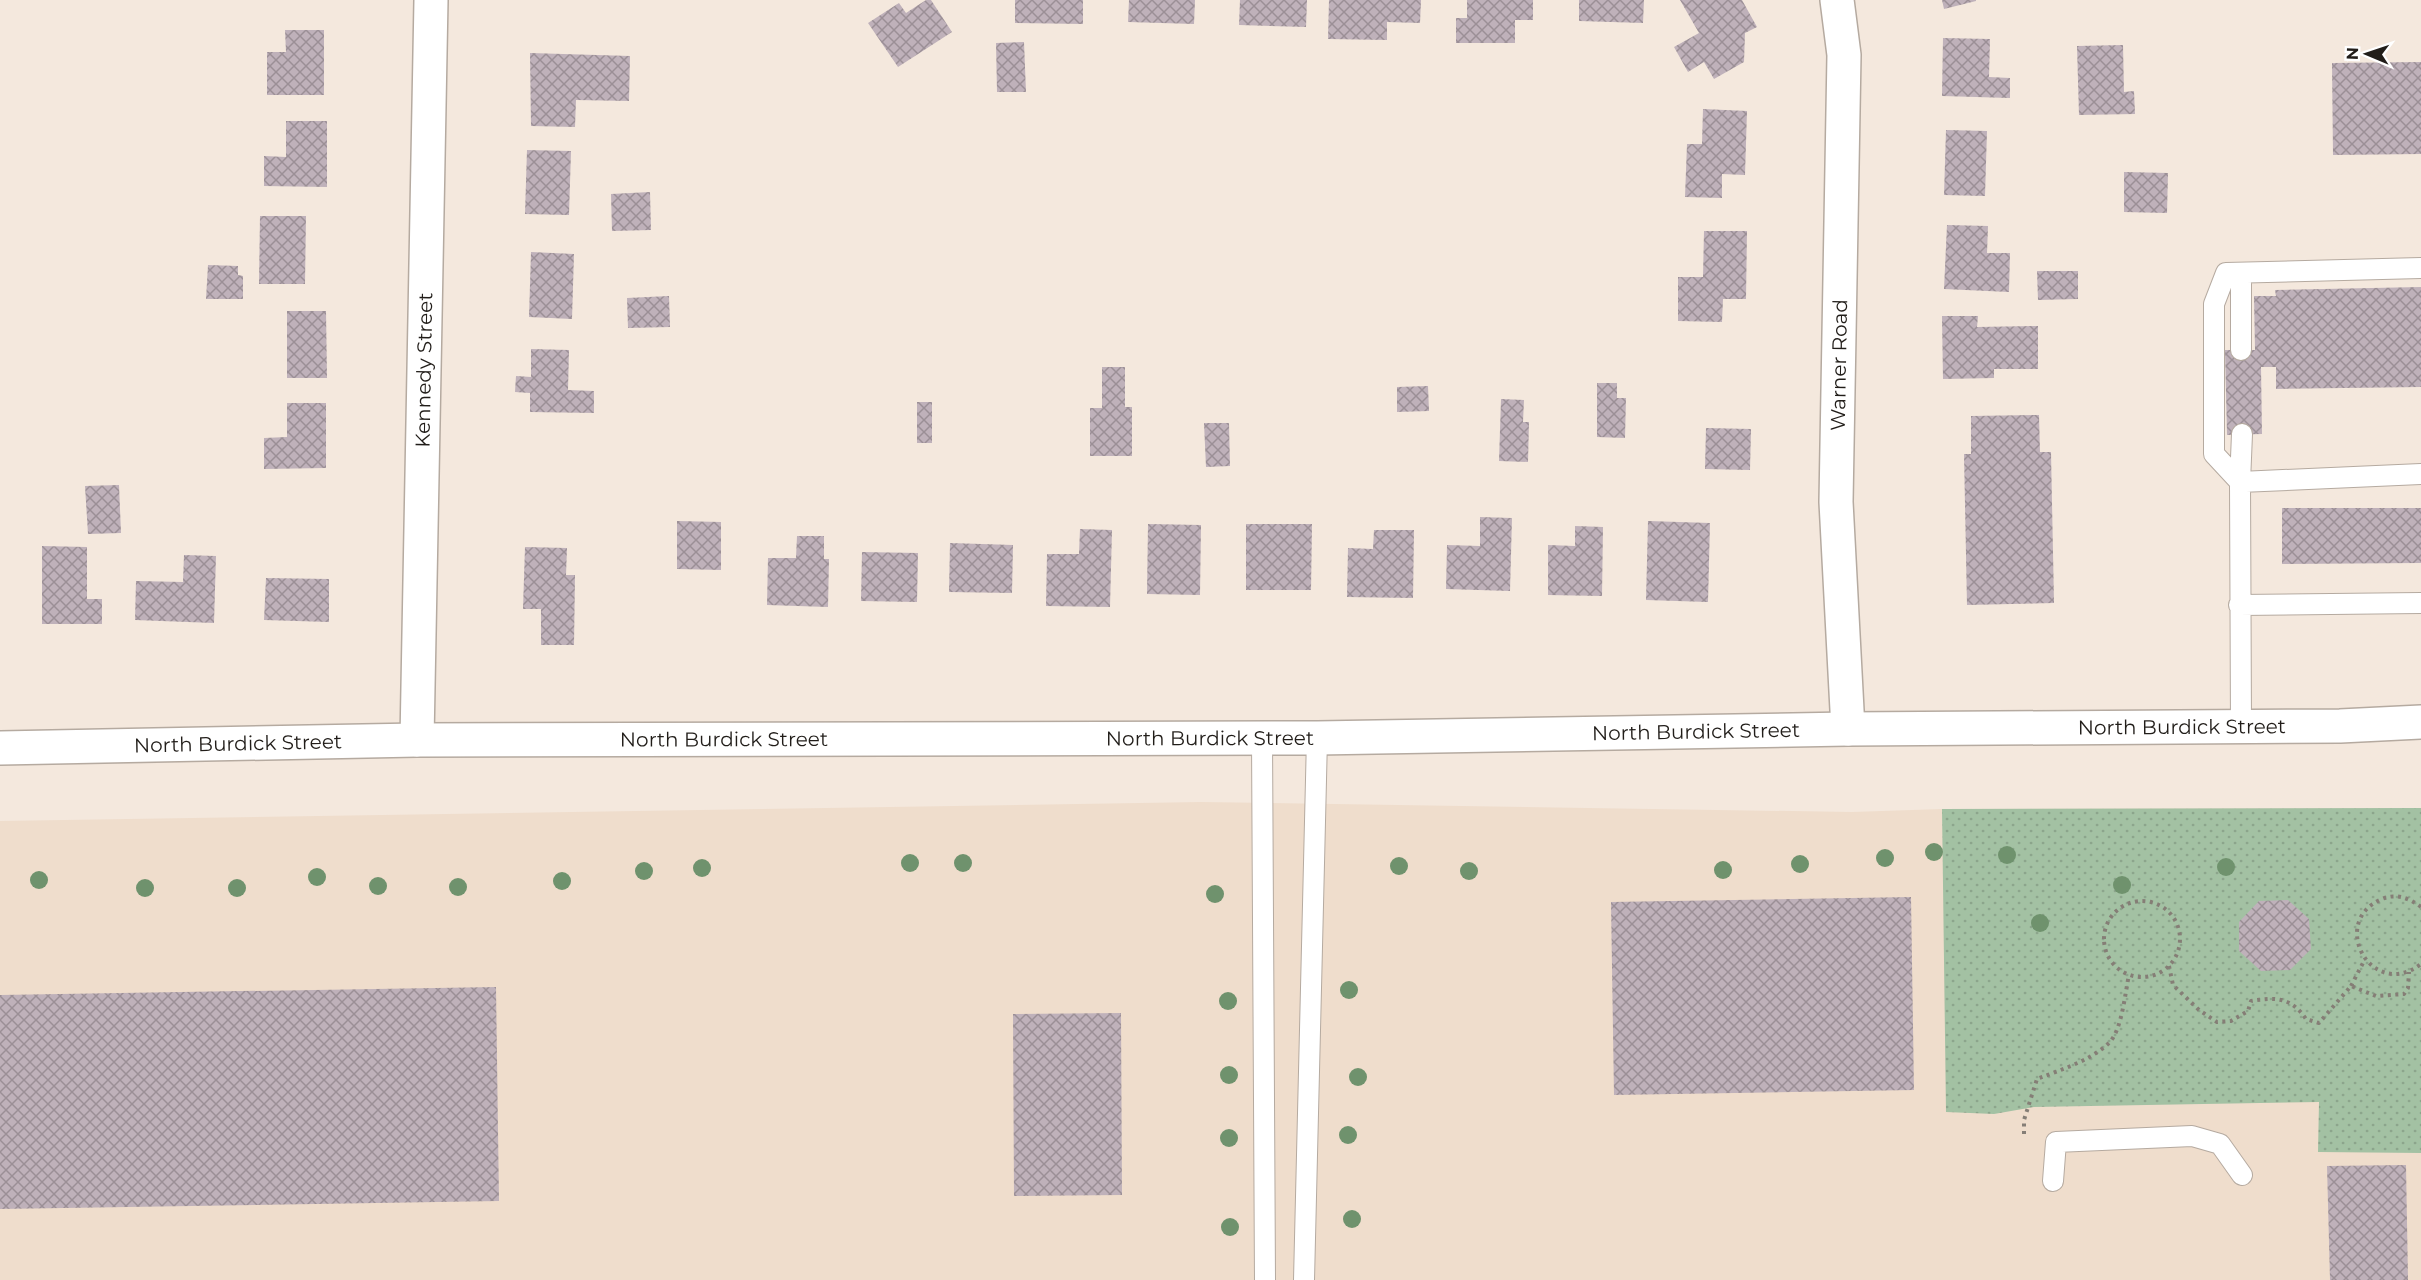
<svg xmlns="http://www.w3.org/2000/svg" width="2421" height="1280" font-family="Montserrat,sans-serif">
<style>
.commercial{fill:#efddcc}
.grass{fill:url(#grass-dots)}
.building{fill:url(#building-cross-hatch)}
.lines{fill:none;stroke-linecap:round;stroke-linejoin:round}
.service-casing{stroke:#b5aaa0;stroke-width:22}
.minor-casing{stroke:#b5aaa0;stroke-width:36}
.tertiary-casing{stroke:#b5aaa0;stroke-width:36}
.path{stroke:#857e76;stroke-width:4;stroke-dasharray:3 4.5;stroke-linecap:butt}
.service{stroke:#fff;stroke-width:20}
.minor{stroke:#fff;stroke-width:33}
.tertiary{stroke:#fff;stroke-width:33}
.tree{fill:#6f926d}
.labels{text-anchor:middle;dominant-baseline:central;stroke-width:5;stroke-linejoin:round;paint-order:stroke}
.street-label{font-size:20px;fill:#211d19;stroke:#fff}
</style>
<defs>
<pattern id="grass-dots" width="8" height="8" patternUnits="userSpaceOnUse" patternTransform="scale(1.5)"><rect width="8" height="8" fill="#a3c1a3"/><path d="M2 2h.1M6 6h.1" fill="none" stroke="#8ca58c" stroke-width="1.8" stroke-linecap="round"/></pattern>
<pattern id="building-cross-hatch" width="8" height="8" patternUnits="userSpaceOnUse" patternTransform="scale(1.5)"><rect width="8" height="8" fill="#bfb1ba"/><path d="M0 0l8 8M0 8l8-8" fill="none" stroke="#9b8f96"/></pattern>
</defs>
<rect width="100%" height="100%" fill="#f4e8dd"/>
<path class="commercial" d="M1201 802 1852 812 1942 809 2421 808V1280H0V821Z"/>
<path class="grass" d="M2421 808V1153L2318 1152 2319 1102 2034 1107 1994 1114 1946 1112 1942 809Z"/>
<path class="building" d="M926 0H931L952 32 898 67 868 23 899 3 906 13Z
M1015 0H1083V24L1015 23Z
M1129 0H1195L1194 24 1128 22Z
M1240 0H1307L1306 27 1239 25Z
M1329 0H1421L1420 23 1387 22V40L1328 39Z
M1467 0H1533V20H1515V43H1456V18H1467Z
M1579 0H1644L1643 23 1579 21Z
M1680 0H1742L1757 27 1745 33 1744 62 1714 79 1704 62 1688 72 1674 47 1699 33Z
M1942 0H1976V1L1944 9Z
M285 30H324V95H267V52H286Z
M1943 38 1990 39 1989 77 2010 78V98L1942 96Z
M1024 42 1026 92H997L996 43Z
M2123 45 2124 92 2134 91 2135 114 2079 115 2077 46Z
M530 53 630 56 629 101 576 100 575 127 531 126Z
M2421 62V154L2333 155 2332 63Z
M1703 109 1747 111 1745 175 1722 174V198L1685 197 1687 144H1702Z
M286 121H327V187L264 186V156L286 157Z
M1946 130 1987 131 1985 196 1944 195Z
M527 150 571 151 569 215 525 214Z
M2124 172 2168 173 2167 213 2124 212Z
M650 192 651 230 612 231 611 194Z
M260 216H306L305 284H259Z
M1947 225 1988 226 1987 253H2010L2009 292 1944 289Z
M1704 231H1747L1746 299H1723L1722 322 1678 321V277H1703Z
M531 252 574 254 572 319 529 317Z
M208 265 238 266V275L243 276V299H206Z
M2037 271H2078V299L2038 300Z
M2421 287V387L2276 389V367H2261L2262 434 2227 435 2225 350H2255L2254 296H2276L2275 290Z
M669 296 670 327 628 328 627 298Z
M287 311H326L327 378H287Z
M1942 316H1978L1977 327 2038 326V369H1994V378L1943 379Z
M531 349 569 350 568 390 594 391V413L530 412V393L515 392 516 376 531 377Z
M1102 367H1125V407H1132V456H1090V408H1102Z
M1597 383H1617V398H1626L1625 438 1597 437Z
M1428 386 1429 411 1397 412V387Z
M1501 399 1524 400 1523 422H1529L1528 462 1499 461Z
M917 402H932V443H917Z
M287 403H326V468L264 469V438L287 437Z
M2039 415 2040 452H2051L2054 603 1967 605 1964 454H1971V416Z
M1204 423H1229L1230 466 1206 467Z
M1706 428 1751 429 1750 470 1705 469Z
M119 485 121 533 88 534 85 486Z
M2282 508H2421V563L2282 564Z
M1480 517 1512 518 1510 591 1446 589 1447 545 1480 546Z
M677 521 721 522V570L677 569Z
M1648 521 1710 523 1708 602 1646 600Z
M1148 524 1201 525 1200 595 1147 594Z
M1246 524H1312L1311 590H1246Z
M1575 526 1603 527 1602 596 1548 595V545L1575 546Z
M1080 529 1112 530 1110 607 1046 606 1047 554H1079Z
M1374 530H1414L1413 598 1347 597 1348 548 1373 549Z
M797 536H824V559H829L828 607 767 605 768 558H796Z
M950 543 1013 545 1012 593 949 592Z
M42 546 87 547V599H102V624H42Z
M525 547 567 548 566 575H575L574 645H541V609H523Z
M862 552 918 553 917 602 861 601Z
M184 555 216 556 214 623 135 620 136 581 183 582Z
M266 578 329 579V622L264 620Z
M1911 897 1914 1090 1614 1095 1611 902Z
M2288 900 2309 919 2311 949 2290 970 2261 971 2239 951V922L2259 901Z
M496 987 499 1201 0 1209V995Z
M1121 1013 1122 1195 1014 1196 1013 1014Z
M2406 1165 2408 1280H2330L2327 1166Z"/>
<g class="lines">
<defs>
<path id="service" d="M2241 350V273
M2240 482 2214 454V304L2226 273 2421 268
M2240 482 2242 434
M2239 605 2421 603
M2241 727 2240 482 2421 474
M1262 738 1265 1280
M2053 1181 2056 1142 2192 1136 2220 1144 2242 1175
M1304 1280 1317 738"/>
<g id="minor">
<path d="M1837 0 1844 55 1836 502 1848 729"/>
<path id="s1" d="M417 740 431 0"/>
</g>
<g id="tertiary">
<path id="s2" d="M0 748 417 740 1317 738 1848 729 2340 726 2421 722"/>
</g>
</defs>
<use href="#service" class="service-casing"/>
<use href="#minor" class="minor-casing"/>
<use href="#tertiary" class="tertiary-casing"/>
<path class="path" d="M2104 939a38 38 0 1 1 76 0a38 38 0 1 1-76 0Z
M2421 907C2409 898 2396 893 2382 899 2328 921 2371 1002 2421 964
M2169 966 2173 985 2199 1010 2217 1022 2231 1021 2248 1011 2251 1001C2276 997 2291 997 2306 1019L2319 1023 2351 986 2376 996 2404 994 2408 988 2409 972
M2351 986 2365 959
M2024 1134V1120L2037 1079C2060 1070 2090 1061 2109 1043 2122 1030 2125 993 2129 975"/>
<use href="#service" class="service"/>
<use href="#minor" class="minor"/>
<use href="#tertiary" class="tertiary"/>
</g>
<g class="tree">
<circle cx="1934" cy="852" r="9"/>
<circle cx="2007" cy="855" r="9"/>
<circle cx="1885" cy="858" r="9"/>
<circle cx="910" cy="863" r="9"/>
<circle cx="963" cy="863" r="9"/>
<circle cx="1800" cy="864" r="9"/>
<circle cx="1399" cy="866" r="9"/>
<circle cx="2226" cy="867" r="9"/>
<circle cx="702" cy="868" r="9"/>
<circle cx="1723" cy="870" r="9"/>
<circle cx="644" cy="871" r="9"/>
<circle cx="1469" cy="871" r="9"/>
<circle cx="317" cy="877" r="9"/>
<circle cx="39" cy="880" r="9"/>
<circle cx="562" cy="881" r="9"/>
<circle cx="2122" cy="885" r="9"/>
<circle cx="378" cy="886" r="9"/>
<circle cx="458" cy="887" r="9"/>
<circle cx="145" cy="888" r="9"/>
<circle cx="237" cy="888" r="9"/>
<circle cx="1215" cy="894" r="9"/>
<circle cx="2040" cy="923" r="9"/>
<circle cx="1349" cy="990" r="9"/>
<circle cx="1228" cy="1001" r="9"/>
<circle cx="1229" cy="1075" r="9"/>
<circle cx="1358" cy="1077" r="9"/>
<circle cx="1348" cy="1135" r="9"/>
<circle cx="1229" cy="1138" r="9"/>
<circle cx="1352" cy="1219" r="9"/>
<circle cx="1230" cy="1227" r="9"/>
</g>
<g class="labels">
<g class="street-label">
<text transform="translate(1839 365) rotate(-89)">Warner Road</text>
<text stroke="none"><textPath href="#s1" startOffset="370">Kennedy Street</textPath></text>
<text stroke="none"><textPath href="#s2" startOffset="2182">North Burdick Street</textPath></text>
<text stroke="none"><textPath href="#s2" startOffset="1696">North Burdick Street</textPath></text>
<text stroke="none"><textPath href="#s2" startOffset="1210">North Burdick Street</textPath></text>
<text stroke="none"><textPath href="#s2" startOffset="724">North Burdick Street</textPath></text>
<text stroke="none"><textPath href="#s2" startOffset="238">North Burdick Street</textPath></text>
</g>
</g>
<g transform="translate(2367 54) rotate(272)" stroke="#ffffff" stroke-width="4.5" paint-order="stroke">
<path d="M0-4.5L10 22L0 15L-10 22Z" fill="#211d19"/>
<text y="-9" font-size="16" font-weight="bold" text-anchor="middle" fill="#211d19">N</text>
</g>
</svg>
